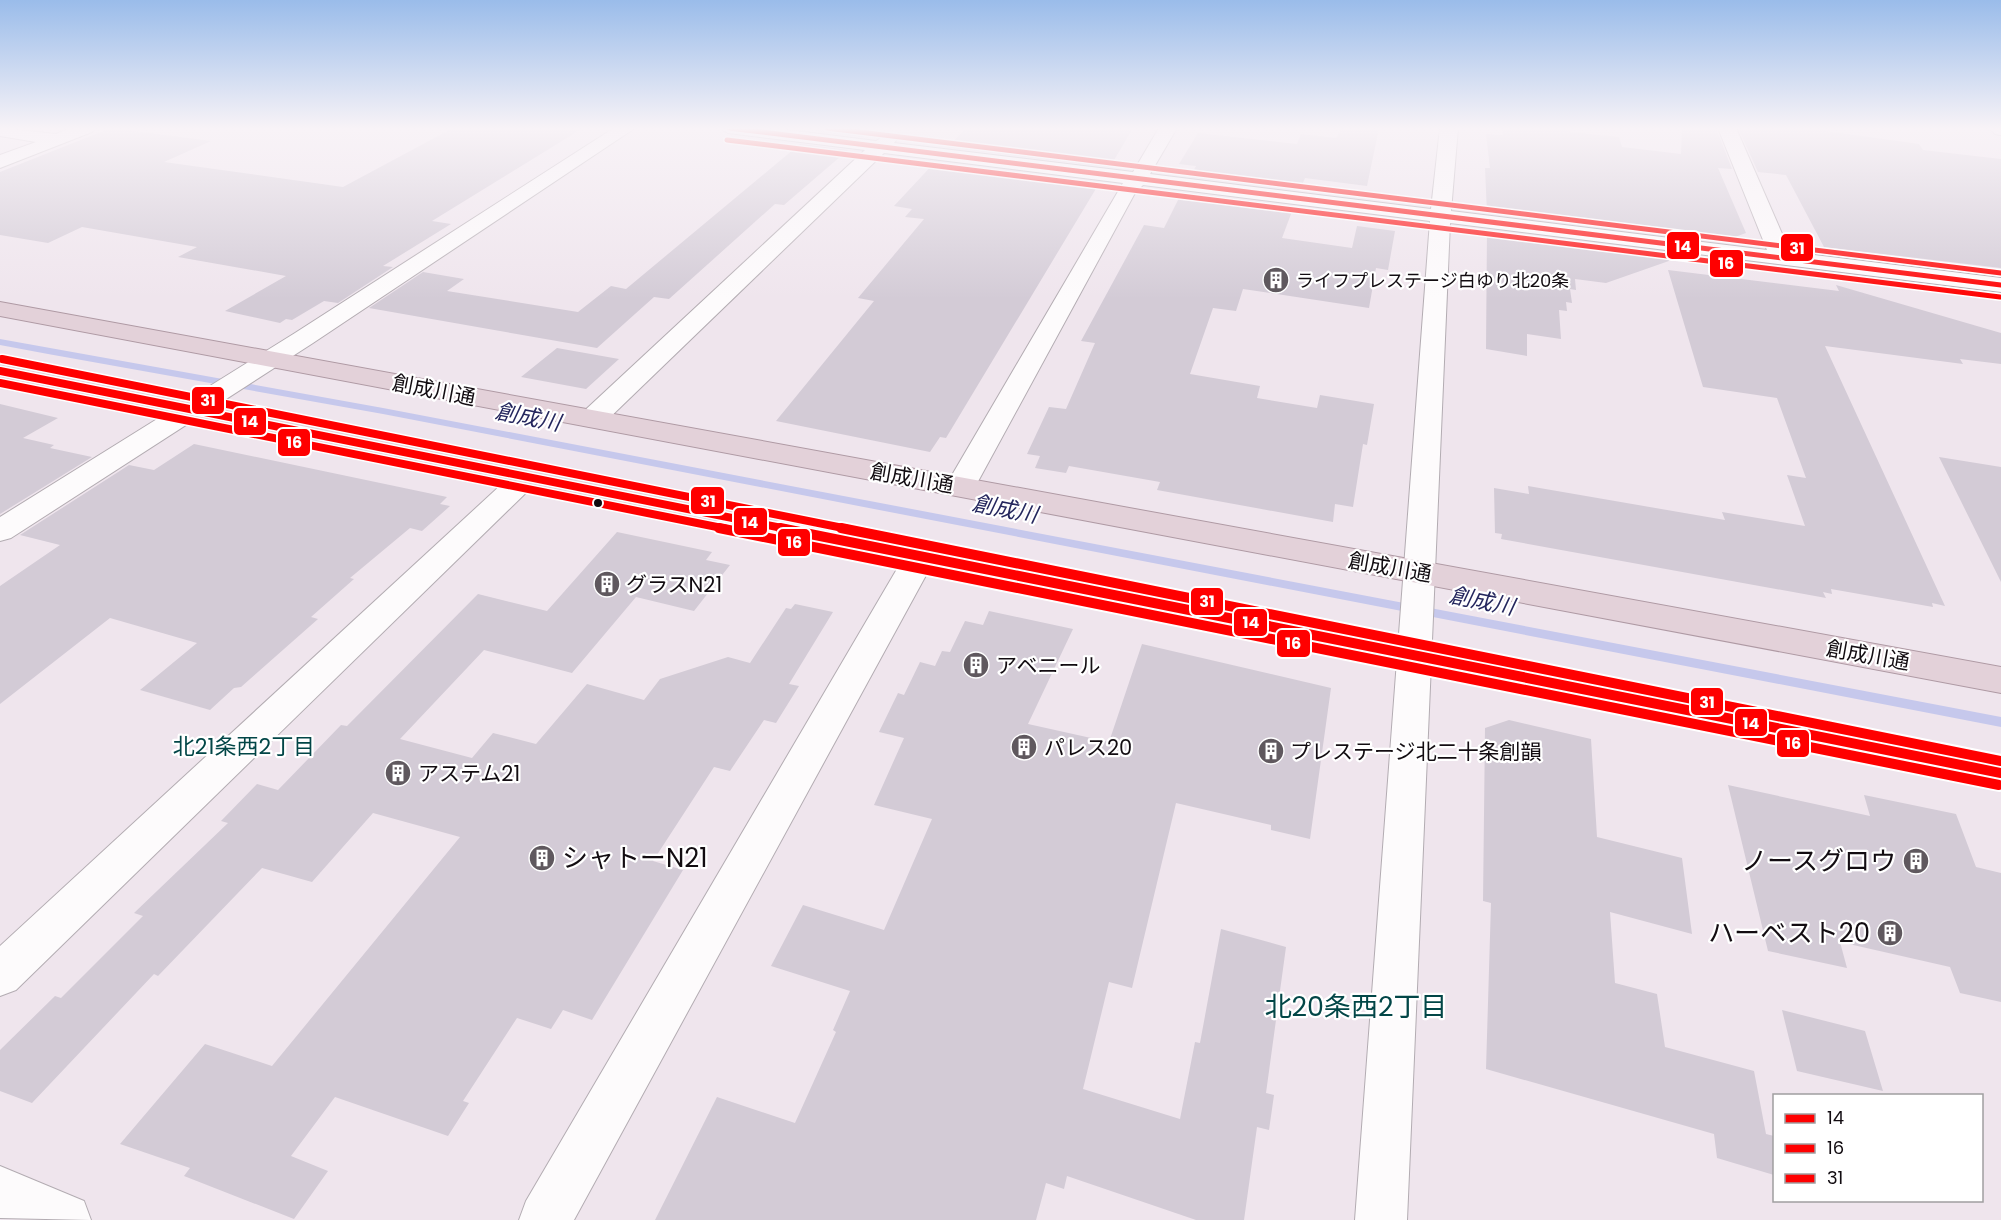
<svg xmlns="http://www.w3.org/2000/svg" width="2001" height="1220" font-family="Poppins,'Noto Sans JP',sans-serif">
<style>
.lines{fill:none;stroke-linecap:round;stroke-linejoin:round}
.stream{fill:#c6c8ec;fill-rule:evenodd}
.building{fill:#d3cbd6}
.minor-casing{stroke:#b3acb2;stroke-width:2}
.highway-casing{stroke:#af9aa4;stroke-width:2}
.minor{fill:#fdfbfc;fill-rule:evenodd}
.highway{fill:#e3d1d9;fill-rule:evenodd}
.bus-1-far2-casing{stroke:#fff;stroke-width:8}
.bus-1-far1-casing{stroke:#fff;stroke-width:11}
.bus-1-casing{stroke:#fff;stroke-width:14}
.bus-2-far2-casing{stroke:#fff;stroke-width:8}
.bus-2-far1-casing{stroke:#fff;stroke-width:11}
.bus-2-casing{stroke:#fff;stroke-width:14}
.bus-3-far2-casing{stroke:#fff;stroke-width:8}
.bus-3-far1-casing{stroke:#fff;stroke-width:11}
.bus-3-casing{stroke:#fff;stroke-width:14}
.bus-1-far2{stroke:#f00;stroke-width:5}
.bus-1-far1{stroke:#f00;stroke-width:8}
.bus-1{stroke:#f00;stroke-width:10}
.bus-2-far2{stroke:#f00;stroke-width:5}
.bus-2-far1{stroke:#f00;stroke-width:8}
.bus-2{stroke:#f00;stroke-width:10}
.bus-3-far2{stroke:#f00;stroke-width:5}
.bus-3-far1{stroke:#f00;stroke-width:8}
.bus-3{stroke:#f00;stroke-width:10}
.bus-dot{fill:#120c11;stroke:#fff;stroke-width:2}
.labels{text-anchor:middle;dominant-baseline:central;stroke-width:4.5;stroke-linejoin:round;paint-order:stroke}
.far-poi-label{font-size:18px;fill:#120c11;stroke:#fff;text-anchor:start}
.street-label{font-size:21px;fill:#120c11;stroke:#fff}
.poi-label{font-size:21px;fill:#120c11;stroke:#fff;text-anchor:start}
.water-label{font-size:22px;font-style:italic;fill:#25275e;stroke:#fff}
.neighbourhood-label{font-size:22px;fill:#024647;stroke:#fff}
.near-poi-label{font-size:26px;fill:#120c11;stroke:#fff;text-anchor:end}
.near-neighbourhood-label{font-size:27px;fill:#024647;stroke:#fff}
.line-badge{stroke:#fff;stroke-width:2}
.badge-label{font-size:16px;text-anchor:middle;font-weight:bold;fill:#fff}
</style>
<rect width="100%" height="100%" fill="#efe5ed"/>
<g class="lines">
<path class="stream" d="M0 339 383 408 2001 717V727L383 414 48 354 0 345Z"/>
</g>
<path class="building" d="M111 128 211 141 164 162 343 187 453 128H583L432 221 451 224 383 266 393 267 338 303 324 301 292 320 286 319 280 323 225 311 286 276 178 257 197 247 82 227 48 243 0 235V172Z
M820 128H873L863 137 816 131Z
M966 128H1133L1110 167 948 147Z
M1342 128H1379L1367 186 1305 178 1300 190 1190 177 1196 166 1179 164 1198 133 1297 144 1301 134 1336 138Z
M1502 128H1569L1570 132 1619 137 1622 147 1681 154 1682 128H1716L1732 169 1718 168 1746 233 1721 242 1487 213 1485 168H1490L1486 134 1503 135Z
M1738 128H1804L1919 144 1923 150 2001 159V268L1824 247 1786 175 1758 172Z
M800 144 848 150 784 205 775 204 669 299 654 297 597 348 369 308 423 272 464 279 447 291 578 312 611 286 626 289Z
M935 162 1100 182 946 438 940 437 930 452 776 421 874 301 858 298 924 219 905 217 912 209 894 206Z
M1182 192 1294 206 1282 238 1352 248 1357 226 1395 231 1388 270 1376 268 1369 308 1243 289 1236 311 1213 308 1190 374 1260 386 1257 398 1317 408 1320 395 1374 404 1367 445 1363 444 1353 507 1335 504 1333 522 1157 490 1160 482 1069 466 1066 473 1035 468 1040 456 1027 454 1049 407 1066 409 1095 343 1081 341 1144 225 1164 228Z
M1487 230 1686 255 1606 283 1575 279 1576 290 1570 289 1572 303 1566 302 1567 311 1559 310 1561 339 1527 334V356L1486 349Z
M1668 270 1839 291 1836 285 2001 333V364L1960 359 1963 364 1825 346 1945 606 1932 603 1933 607 1831 589 1832 594 1823 592 1826 598 1501 539 1502 534 1495 533 1494 488 1529 494 1528 486 1725 520 1722 512 1805 526 1787 475 1806 478 1777 398 1703 387Z
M557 348 619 359 586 389 521 377Z
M0 404 58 418 23 438 54 445 50 448 92 457 0 514Z
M194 444 447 497 440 504 450 506 422 531 410 528 350 578 354 579 311 617 318 619 241 687 234 688 210 710 140 690 197 643 110 618 0 704V586L60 545 20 535 129 465 154 470Z
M1939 457 2001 467V582Z
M617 532 712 552 706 560 730 565 694 611 636 597 572 673 484 650 400 739 472 758 493 733 536 744 587 684 644 700 660 679 728 657 750 663 786 608 791 609 795 604 833 612 789 684 799 686 776 723 764 720 730 771 714 767 653 861 683 870 592 1020 563 1010 551 1029 517 1018 463 1101 469 1103 448 1136 335 1097 291 1156 328 1171 294 1219 184 1176 190 1168 120 1144 205 1044 272 1066 460 837 373 813 312 882 262 868 158 976 154 974 32 1103 0 1091V1050L55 996 61 998 143 916 134 913 228 823 221 821 257 784 278 790 341 725 347 726 478 594 547 611Z
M989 611 1073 629 1028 724 1109 742 1142 644 1331 688 1310 839 1271 830V825L1176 803 1132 988 1109 982 1083 1089 1180 1119 1195 1042 1200 1043 1221 929 1286 947 1266 1093 1274 1095 1269 1130 1257 1127 1244 1220H1196L1067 1176 1064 1189 1046 1183 1036 1220H655L717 1097 795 1123 836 1032 833 1030 850 991 771 966 803 905 884 930 932 819 874 805 904 738 879 732 898 693 904 695 920 662 935 666 942 651 950 652 965 621 983 625Z
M1509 720 1591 739 1597 837 1682 858 1692 934 1610 912 1615 983 1657 994 1665 1047 1754 1071 1766 1134 1774 1136V1175L1717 1158 1714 1134 1486 1069 1491 903 1483 901 1485 728Z
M1728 785 1870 816 1864 795 1956 814 1976 867 2001 873V1002L1960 993 1950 967 1840 942 1847 968 1768 951Z
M1782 1010 1865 1031 1883 1091 1797 1071Z"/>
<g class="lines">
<defs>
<path id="minor" d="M0 128 56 134 70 128H95L92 132 0 168V155L36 142 0 136Z
M614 128H635L313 343 11 538 0 541V517L295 333Z
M719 128H772L876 141 889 133 898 138 894 143 1133 172 1159 128H1177L1150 174 1431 209 1440 128H1458L1451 211 1767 250 1718 128H1736L1790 252 2001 278V292L1450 223 1407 1220H1355L1430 221 1143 185 1135 193 975 487 970 493 960 496 950 493 945 487 1123 183 884 153 602 425 592 427 582 425 579 419 582 413 865 150 728 133Z
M1990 128H2001V135L1995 134Z
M525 469 535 472 539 478 535 484 16 990 0 996V946L515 472Z
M920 547 931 550 936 557 574 1220H519L526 1201 904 557 909 550Z
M0 1166 84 1201 91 1220 0 1218Z"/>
<path id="highway" d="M0 302 2001 667V693L0 316Z
M0 363 2001 758V788L0 379Z"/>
</defs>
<use href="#minor" class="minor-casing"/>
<use href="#highway" class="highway-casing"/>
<use href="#minor" class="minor"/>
<use href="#highway" class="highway"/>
<defs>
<path id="bus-1-far2" d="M729 128 2001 285"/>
<path id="bus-1-far1" d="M0 371 787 529"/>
<path id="bus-1" d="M780 528 2001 773"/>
<path id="bus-2-far2" d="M727 140 2000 297"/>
<path id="bus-2-far1" d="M0 383 727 529"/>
<path id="bus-2" d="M719 528 1999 785"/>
<path id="bus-3-far2" d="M827 128 2001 273"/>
<path id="bus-3-far1" d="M2 359 848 529"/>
<path id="bus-3" d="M841 528 2001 761"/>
</defs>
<use href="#bus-1-far2" class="bus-1-far2-casing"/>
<use href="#bus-1-far1" class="bus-1-far1-casing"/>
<use href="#bus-1" class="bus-1-casing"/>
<use href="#bus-2-far2" class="bus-2-far2-casing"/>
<use href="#bus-2-far1" class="bus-2-far1-casing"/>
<use href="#bus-2" class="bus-2-casing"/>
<use href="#bus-3-far2" class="bus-3-far2-casing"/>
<use href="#bus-3-far1" class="bus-3-far1-casing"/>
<use href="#bus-3" class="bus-3-casing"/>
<use href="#bus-1-far2" class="bus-1-far2"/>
<use href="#bus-1-far1" class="bus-1-far1"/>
<use href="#bus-1" class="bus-1"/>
<use href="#bus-2-far2" class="bus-2-far2"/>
<use href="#bus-2-far1" class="bus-2-far1"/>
<use href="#bus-2" class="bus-2"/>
<use href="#bus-3-far2" class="bus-3-far2"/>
<use href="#bus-3-far1" class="bus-3-far1"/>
<use href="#bus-3" class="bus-3"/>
</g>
<linearGradient id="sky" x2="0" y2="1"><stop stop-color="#9abcea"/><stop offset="0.43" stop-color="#f8f3f7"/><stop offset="1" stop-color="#f8f3f7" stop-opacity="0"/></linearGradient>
<rect width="2001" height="299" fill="url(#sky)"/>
<defs>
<symbol id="building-disc" viewBox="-11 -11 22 22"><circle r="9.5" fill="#5f585e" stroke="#fff"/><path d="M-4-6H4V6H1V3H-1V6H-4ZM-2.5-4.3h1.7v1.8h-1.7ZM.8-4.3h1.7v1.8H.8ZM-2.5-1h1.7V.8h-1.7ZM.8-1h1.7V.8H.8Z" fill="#fff"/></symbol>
</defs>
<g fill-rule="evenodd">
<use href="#building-disc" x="1261" y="265" width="30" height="30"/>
<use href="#building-disc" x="592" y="569" width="30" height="30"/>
<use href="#building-disc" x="961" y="650" width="30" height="30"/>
<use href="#building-disc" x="1009" y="732" width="30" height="30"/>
<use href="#building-disc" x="1256" y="736" width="30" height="30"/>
<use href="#building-disc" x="383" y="758" width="30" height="30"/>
<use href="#building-disc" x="527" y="843" width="30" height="30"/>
<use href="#building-disc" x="1901" y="846" width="30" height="30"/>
<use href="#building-disc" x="1875" y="918" width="30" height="30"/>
</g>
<circle class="bus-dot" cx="598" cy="503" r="5"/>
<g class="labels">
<g class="far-poi-label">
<text x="1296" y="280">ライフプレステージ白ゆり北20条</text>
</g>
<g class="street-label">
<text transform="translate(434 390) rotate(11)">創成川通</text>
<text transform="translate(912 478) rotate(10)">創成川通</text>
<text transform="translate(1390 567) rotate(10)">創成川通</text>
<text transform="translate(1868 655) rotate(10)">創成川通</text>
</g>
<g class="poi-label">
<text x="626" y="584">グラスN21</text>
<text x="996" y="665">アベニール</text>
<text x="1044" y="747">パレス20</text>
<text x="1290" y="751">プレステージ北二十条創韻</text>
<text x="418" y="773">アステム21</text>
</g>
<g class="water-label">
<text transform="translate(528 417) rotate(11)">創成川</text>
<text transform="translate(1005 509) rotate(11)">創成川</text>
<text transform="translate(1482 601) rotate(11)">創成川</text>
</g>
<g class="neighbourhood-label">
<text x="244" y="746">北21条西2丁目</text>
</g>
<g class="near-poi-label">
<text x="562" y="858" text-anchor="start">シャトーN21</text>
<text x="1896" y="861">ノースグロウ</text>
<text x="1870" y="933">ハーベスト20</text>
</g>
<g class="near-neighbourhood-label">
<text x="1356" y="1006">北20条西2丁目</text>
</g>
</g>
<g class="line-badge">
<rect x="1666" y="231" width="34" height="29" rx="6" fill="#f00"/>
<rect x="1780" y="233" width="34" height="29" rx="6" fill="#f00"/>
<rect x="1709" y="249" width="35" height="29" rx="6" fill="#f00"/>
<rect x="191" y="386" width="34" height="29" rx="6" fill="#f00"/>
<rect x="233" y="407" width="34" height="29" rx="6" fill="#f00"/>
<rect x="277" y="428" width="34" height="29" rx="6" fill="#f00"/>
<rect x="690" y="486" width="35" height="29" rx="6" fill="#f00"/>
<rect x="733" y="507" width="35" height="29" rx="6" fill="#f00"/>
<rect x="777" y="528" width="34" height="29" rx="6" fill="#f00"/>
<rect x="1190" y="587" width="34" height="29" rx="6" fill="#f00"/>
<rect x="1233" y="608" width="35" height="29" rx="6" fill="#f00"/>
<rect x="1276" y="629" width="35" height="29" rx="6" fill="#f00"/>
<rect x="1690" y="687" width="34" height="29" rx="6" fill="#f00"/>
<rect x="1734" y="708" width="34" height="29" rx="6" fill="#f00"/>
<rect x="1776" y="729" width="34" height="29" rx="6" fill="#f00"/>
</g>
<g class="badge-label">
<text x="1683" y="252">14</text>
<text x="1797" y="254">31</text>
<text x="1726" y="269">16</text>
<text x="208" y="406">31</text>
<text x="250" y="427">14</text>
<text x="294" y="448">16</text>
<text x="708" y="507">31</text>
<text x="750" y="528">14</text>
<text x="794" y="548">16</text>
<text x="1207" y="607">31</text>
<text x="1251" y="628">14</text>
<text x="1293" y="649">16</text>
<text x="1707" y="708">31</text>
<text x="1751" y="729">14</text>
<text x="1793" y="749">16</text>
</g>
<rect x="1773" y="1094" width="210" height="108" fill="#ffffff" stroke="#a09ea0" stroke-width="1.5"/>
<rect x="1785" y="1114" width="30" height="9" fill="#ff0000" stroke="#a09ea0" stroke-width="1.5"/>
<text x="1827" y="1124" font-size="18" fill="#120c11">14</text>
<rect x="1785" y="1144" width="30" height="9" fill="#ff0000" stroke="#a09ea0" stroke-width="1.5"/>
<text x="1827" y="1154" font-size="18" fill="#120c11">16</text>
<rect x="1785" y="1174" width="30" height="9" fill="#ff0000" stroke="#a09ea0" stroke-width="1.5"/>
<text x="1827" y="1184" font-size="18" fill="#120c11">31</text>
</svg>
